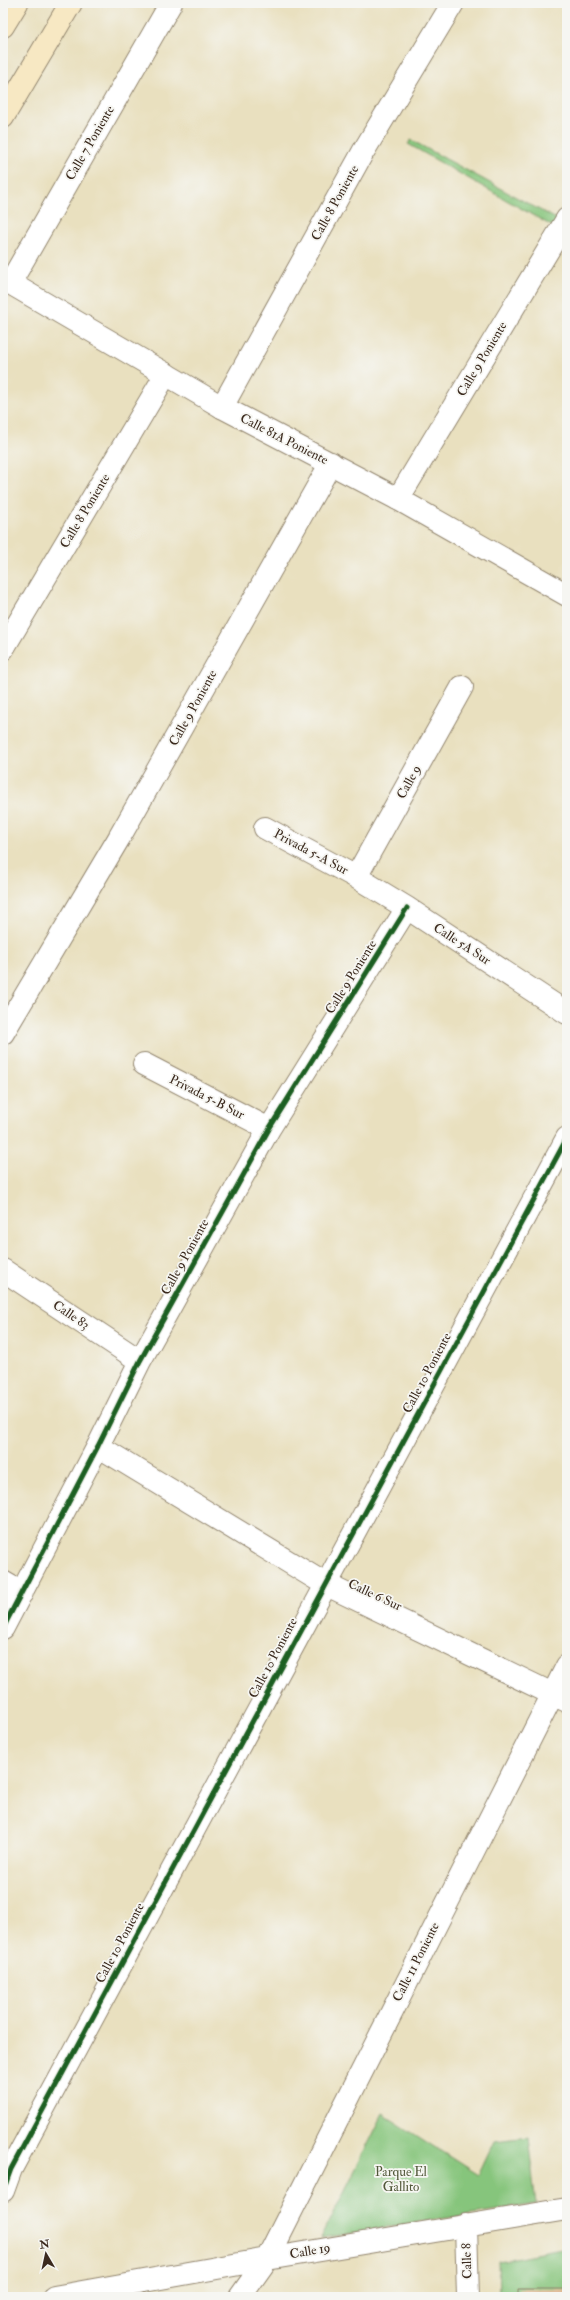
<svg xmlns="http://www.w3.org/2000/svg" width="570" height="2300" font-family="'IM FELL Double Pica',serif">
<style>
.green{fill:#86c57c;stroke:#60784d}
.building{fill:#dfb792}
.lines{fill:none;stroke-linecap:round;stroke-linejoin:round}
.minor-casing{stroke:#92856e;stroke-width:24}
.tertiary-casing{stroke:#92856e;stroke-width:24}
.secondary-casing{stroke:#92856e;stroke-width:24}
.minor{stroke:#fff;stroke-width:22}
.tertiary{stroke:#fff;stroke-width:22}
.secondary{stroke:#f7e8c3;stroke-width:22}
.cycleway-casing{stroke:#f6f6f2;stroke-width:8}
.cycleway{stroke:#1b5e20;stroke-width:5}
.labels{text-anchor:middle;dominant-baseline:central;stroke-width:3.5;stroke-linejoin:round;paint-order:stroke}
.street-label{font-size:13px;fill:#3b2a1e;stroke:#f6f6f2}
.park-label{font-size:13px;fill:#52583a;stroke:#f6f6f2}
</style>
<rect width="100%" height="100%" fill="#f6f6f2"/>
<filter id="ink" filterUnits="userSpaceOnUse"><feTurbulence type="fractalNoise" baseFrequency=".025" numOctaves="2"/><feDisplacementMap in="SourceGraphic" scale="8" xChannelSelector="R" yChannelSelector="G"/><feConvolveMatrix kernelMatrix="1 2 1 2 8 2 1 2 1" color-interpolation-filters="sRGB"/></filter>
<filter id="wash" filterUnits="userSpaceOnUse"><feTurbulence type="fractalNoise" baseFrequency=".012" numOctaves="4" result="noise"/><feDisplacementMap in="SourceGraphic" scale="16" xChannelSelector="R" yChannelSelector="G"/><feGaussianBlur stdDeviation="0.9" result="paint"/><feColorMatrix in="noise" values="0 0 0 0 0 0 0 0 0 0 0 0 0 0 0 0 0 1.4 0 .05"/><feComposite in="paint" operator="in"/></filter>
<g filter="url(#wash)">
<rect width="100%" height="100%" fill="#e9e0bf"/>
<path class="green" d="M411 140 562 222 557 229 408 144Z
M383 2114 478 2175 494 2141 528 2137 536 2204 321 2238Z
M567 2248V2297H499L498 2261Z"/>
<g id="blocks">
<path class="building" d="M519 2289H567V2297H519Z"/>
</g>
</g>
<g filter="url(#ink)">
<use href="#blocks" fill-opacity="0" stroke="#92856e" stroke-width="1"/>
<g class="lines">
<defs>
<path id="minor" d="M10 283 171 3
M222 407 363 152 453 3
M398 499 567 219
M3 649 166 374
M265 828 356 877 407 908 567 1013
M356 877 462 687
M3 1033 119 838 331 463
M144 1064 269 1129
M3 1270 140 1361
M98 1446 325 1584 567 1701
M3 1582 22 1593
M3 1628 98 1446 140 1361 269 1129 407 908
M3 2191 11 2169 567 1138
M466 2225 468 2297
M54 2297 267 2259 567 2209
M240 2297 267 2259 567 1666"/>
<path id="tertiary" d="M3 279 222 407 398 499 567 595"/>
<path id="secondary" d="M3 26 17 3
M3 117 71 3"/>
</defs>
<use href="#minor" class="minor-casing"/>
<use href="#tertiary" class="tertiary-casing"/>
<use href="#secondary" class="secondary-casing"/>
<use href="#minor" class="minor"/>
<use href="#tertiary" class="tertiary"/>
<use href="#secondary" class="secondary"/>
<defs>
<path id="cycleway" d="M3 1628 98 1446 140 1361 269 1129 407 908
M3 2191 11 2169 567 1138"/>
</defs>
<use href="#cycleway" class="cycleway-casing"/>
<use href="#cycleway" class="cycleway"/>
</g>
</g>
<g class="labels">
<g class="street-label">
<text transform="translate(90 143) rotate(-60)">Calle 7 Poniente</text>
<text transform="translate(335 203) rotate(-61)">Calle 8 Poniente</text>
<text transform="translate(482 359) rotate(-59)">Calle 9 Poniente</text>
<text transform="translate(284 439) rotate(27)">Calle 81A Poniente</text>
<text transform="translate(85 511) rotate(-59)">Calle 8 Poniente</text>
<text transform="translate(193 708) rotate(-61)">Calle 9 Poniente</text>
<text transform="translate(409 782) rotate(-61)">Calle 9</text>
<text transform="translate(311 852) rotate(28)">Privada 5-A Sur</text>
<text transform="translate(462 944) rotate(33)">Calle 5A Sur</text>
<text transform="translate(351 977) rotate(-58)">Calle 9 Poniente</text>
<text transform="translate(207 1097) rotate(27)">Privada 5-B Sur</text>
<text transform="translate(185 1257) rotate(-61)">Calle 9 Poniente</text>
<text transform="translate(71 1315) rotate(34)">Calle 83</text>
<text transform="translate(427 1373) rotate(-62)">Calle 10 Poniente</text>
<text transform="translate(375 1595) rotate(25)">Calle 6 Sur</text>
<text transform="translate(273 1658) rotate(-62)">Calle 10 Poniente</text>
<text transform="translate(120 1943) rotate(-62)">Calle 10 Poniente</text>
<text transform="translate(416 1962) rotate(-63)">Calle 11 Poniente</text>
<text transform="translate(310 2251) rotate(-10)">Calle 19</text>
<text transform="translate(467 2261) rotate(-92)">Calle 8</text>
</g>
<g class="park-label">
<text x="401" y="2172">Parque El<tspan x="401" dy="15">Gallito</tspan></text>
</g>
</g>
<rect width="570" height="2300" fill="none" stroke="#f6f6f2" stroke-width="16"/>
<g transform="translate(46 2254) rotate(351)" stroke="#f6f6f2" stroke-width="3" paint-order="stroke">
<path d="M0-3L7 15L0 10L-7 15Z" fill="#3b2a1e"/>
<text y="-6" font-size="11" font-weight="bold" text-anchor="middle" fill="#3b2a1e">N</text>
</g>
</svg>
